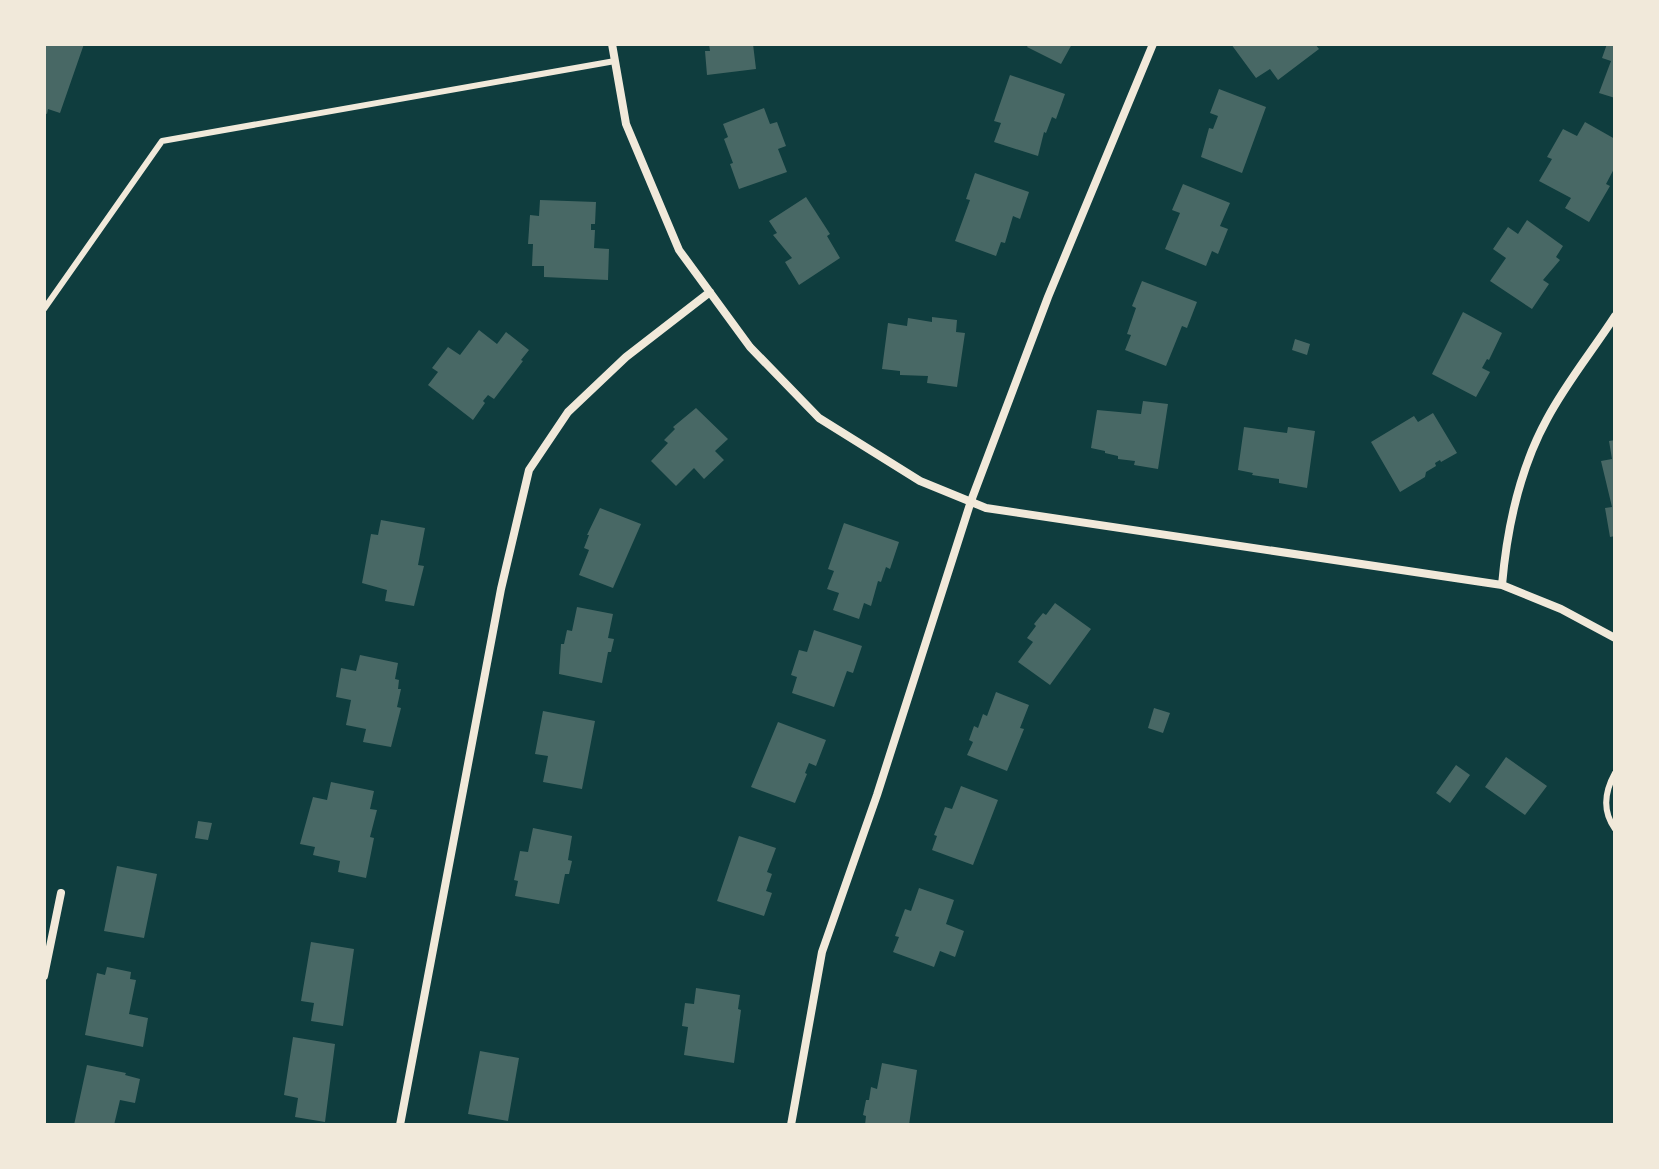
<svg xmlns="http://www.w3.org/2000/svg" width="1659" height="1169" font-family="Helvetica,sans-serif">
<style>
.building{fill:#486865}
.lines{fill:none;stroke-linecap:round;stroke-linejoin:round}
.service{stroke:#f1e9da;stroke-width:6}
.minor{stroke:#f1e9da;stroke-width:8}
</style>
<rect width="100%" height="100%" fill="#0f3d3e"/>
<path class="building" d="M44 44H84L60 113 48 109 47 114 44 113Z
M709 44H753L756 69 707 75 705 51H710Z
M1029 44H1072L1061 64 1027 47Z
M1231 44H1315L1319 49 1278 80 1270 69 1256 78Z
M1607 44H1615V98L1599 93 1611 61 1602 58Z
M1010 75 1065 94 1056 119 1052 117 1046 133 1044 132 1038 156 994 142 1001 123 994 121Z
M1219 89 1266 107 1242 173 1201 157 1209 128 1213 129 1218 116 1210 113Z
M764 108 770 124 777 122 786 146 778 149 787 172 739 189 730 164 733 163 724 139 728 137 723 124Z
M1585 122 1615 139V167L1606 184 1610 186 1589 222 1565 208 1571 198 1539 181 1552 159 1547 157 1563 129 1577 136Z
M975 173 1029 192 1020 219 1013 216 1005 243 1001 242 996 256 955 241 970 200 966 199Z
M1183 184 1230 203 1220 226 1228 229 1218 254 1212 251 1206 266 1165 249 1180 213 1172 210Z
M806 197 830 234 827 236 840 258 799 285 785 262 792 258 773 235 777 233 769 221Z
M540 200 596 202 595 224H591V230H595L594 248 609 249 608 280 544 277V266H532L533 244H528L530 215 539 216Z
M1527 220 1563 246 1556 257 1560 260 1543 280 1549 284 1532 309 1490 281 1506 258 1493 249 1508 227 1518 234Z
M1142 281 1197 302 1187 328 1182 326 1166 366 1125 350 1131 335 1127 334 1136 308 1132 306Z
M1463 312 1502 333 1489 360 1487 359 1482 368 1490 372 1476 397 1432 374Z
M932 317 957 320 956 332 965 333 957 387 927 383 928 376 900 375V371L882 369 888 323 907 326 908 318 932 322Z
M479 330 497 344 506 332 529 350 521 360 523 361 494 399 488 395 483 401 485 403 473 420 428 385 438 372 432 368 448 347 460 355Z
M1295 339 1310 344 1307 355 1292 350Z
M1143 401 1168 404 1158 469 1134 465 1135 461 1118 459V456L1105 453V451L1091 448 1097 410 1141 414Z
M696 408 728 439 715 451 724 460 704 479 694 468 676 486 651 461 668 443 664 440 675 429 673 427Z
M1433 413 1457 453 1441 462 1440 460 1435 463 1436 466 1426 472 1425 477 1400 492 1371 442 1414 416 1418 422Z
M1244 427 1287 433 1288 427 1315 431 1307 488 1279 483V479L1252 475 1253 473 1238 470Z
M1615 440V536L1610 537 1605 508 1612 507 1601 461 1612 459 1609 441Z
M600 508 641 524 613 588 579 575 589 550 584 548 589 535H587Z
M381 520 425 528 418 565 424 566 414 606 385 601 387 590 362 583 371 534 378 535Z
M844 523 899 542 890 569 886 567 881 582 878 581 871 606 864 603 859 619 833 610 839 593 827 589 834 571 828 569Z
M1055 603 1091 629 1050 685 1018 662 1033 642 1027 638 1036 626 1034 624 1043 613 1046 615Z
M577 607 613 614 608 638 614 639 611 652H608L602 683 559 674 561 644H564L567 630 572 631Z
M814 630 862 646 853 673 847 671 834 707 792 693 797 677 791 675 799 650 807 652Z
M360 655 398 663 395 679 399 680 398 689H401L397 707 401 708 391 747 363 742 366 729 346 725 351 700 336 697 341 668 356 671Z
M996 692 1029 705 1020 728 1024 729 1007 771 967 755 973 742 969 740 974 726 978 728 983 714 987 716Z
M1154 708 1170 713 1163 733 1148 728Z
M543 711 595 721 582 789 543 782 548 756 535 754Z
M778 722 826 740 816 766 809 763 805 773 807 774 795 803 751 787Z
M1506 757 1547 786 1525 815 1485 787Z
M1456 765 1470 775 1450 803 1436 793Z
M331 782 374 791 370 809 377 810 370 837 374 838 366 878 338 872 340 861 313 855 315 847 300 844 313 797 327 800Z
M961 786 998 800 973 865 932 850 937 836 934 835 945 807 952 809Z
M198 821 212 823 208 840 195 838Z
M533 828 572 836 568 860 572 861 569 874H565L559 904 515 896 518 881 514 880 520 851 528 852Z
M739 836 776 848 767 872 772 874 766 891 772 893 764 916 717 901Z
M117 866 157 874 144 938 104 931Z
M919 888 954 900 946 924 964 931 955 957 940 951 934 967 893 952 899 937 895 936 905 909 911 911Z
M311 942 354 949 343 1026 311 1021 314 1003 301 1001Z
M107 967 131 972 130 979 136 980 129 1014 148 1018 143 1047 85 1035 97 973 105 975Z
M696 988 740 995 738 1009 741 1010 734 1063 684 1055 688 1027 682 1026 685 1003 694 1004Z
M293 1037 335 1044 325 1122 295 1117 298 1098 284 1095Z
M480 1051 519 1058 508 1121 468 1114Z
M882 1063 917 1070 909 1125H865L866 1116 863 1115 866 1100H869L871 1087 877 1089Z
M87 1065 126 1073 125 1075 140 1079 135 1103 120 1100 114 1125H74Z"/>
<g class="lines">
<path class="service" d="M44 309 162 141 615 61
M1615 773C1605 791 1602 811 1615 829"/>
<path class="minor" d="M612 44 626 124 679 250 750 347 819 418 920 481 986 508 1502 585 1561 609 1615 638
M1502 585C1507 528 1519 470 1547 419 1566 383 1593 350 1615 316
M44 976 61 893
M400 1125 501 589 529 470 568 412 626 357 710 292
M791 1125 822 952 877 795 971 501 1048 297 1153 44"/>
</g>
<rect width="1659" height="1169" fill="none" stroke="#f1e9da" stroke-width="92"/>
</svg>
